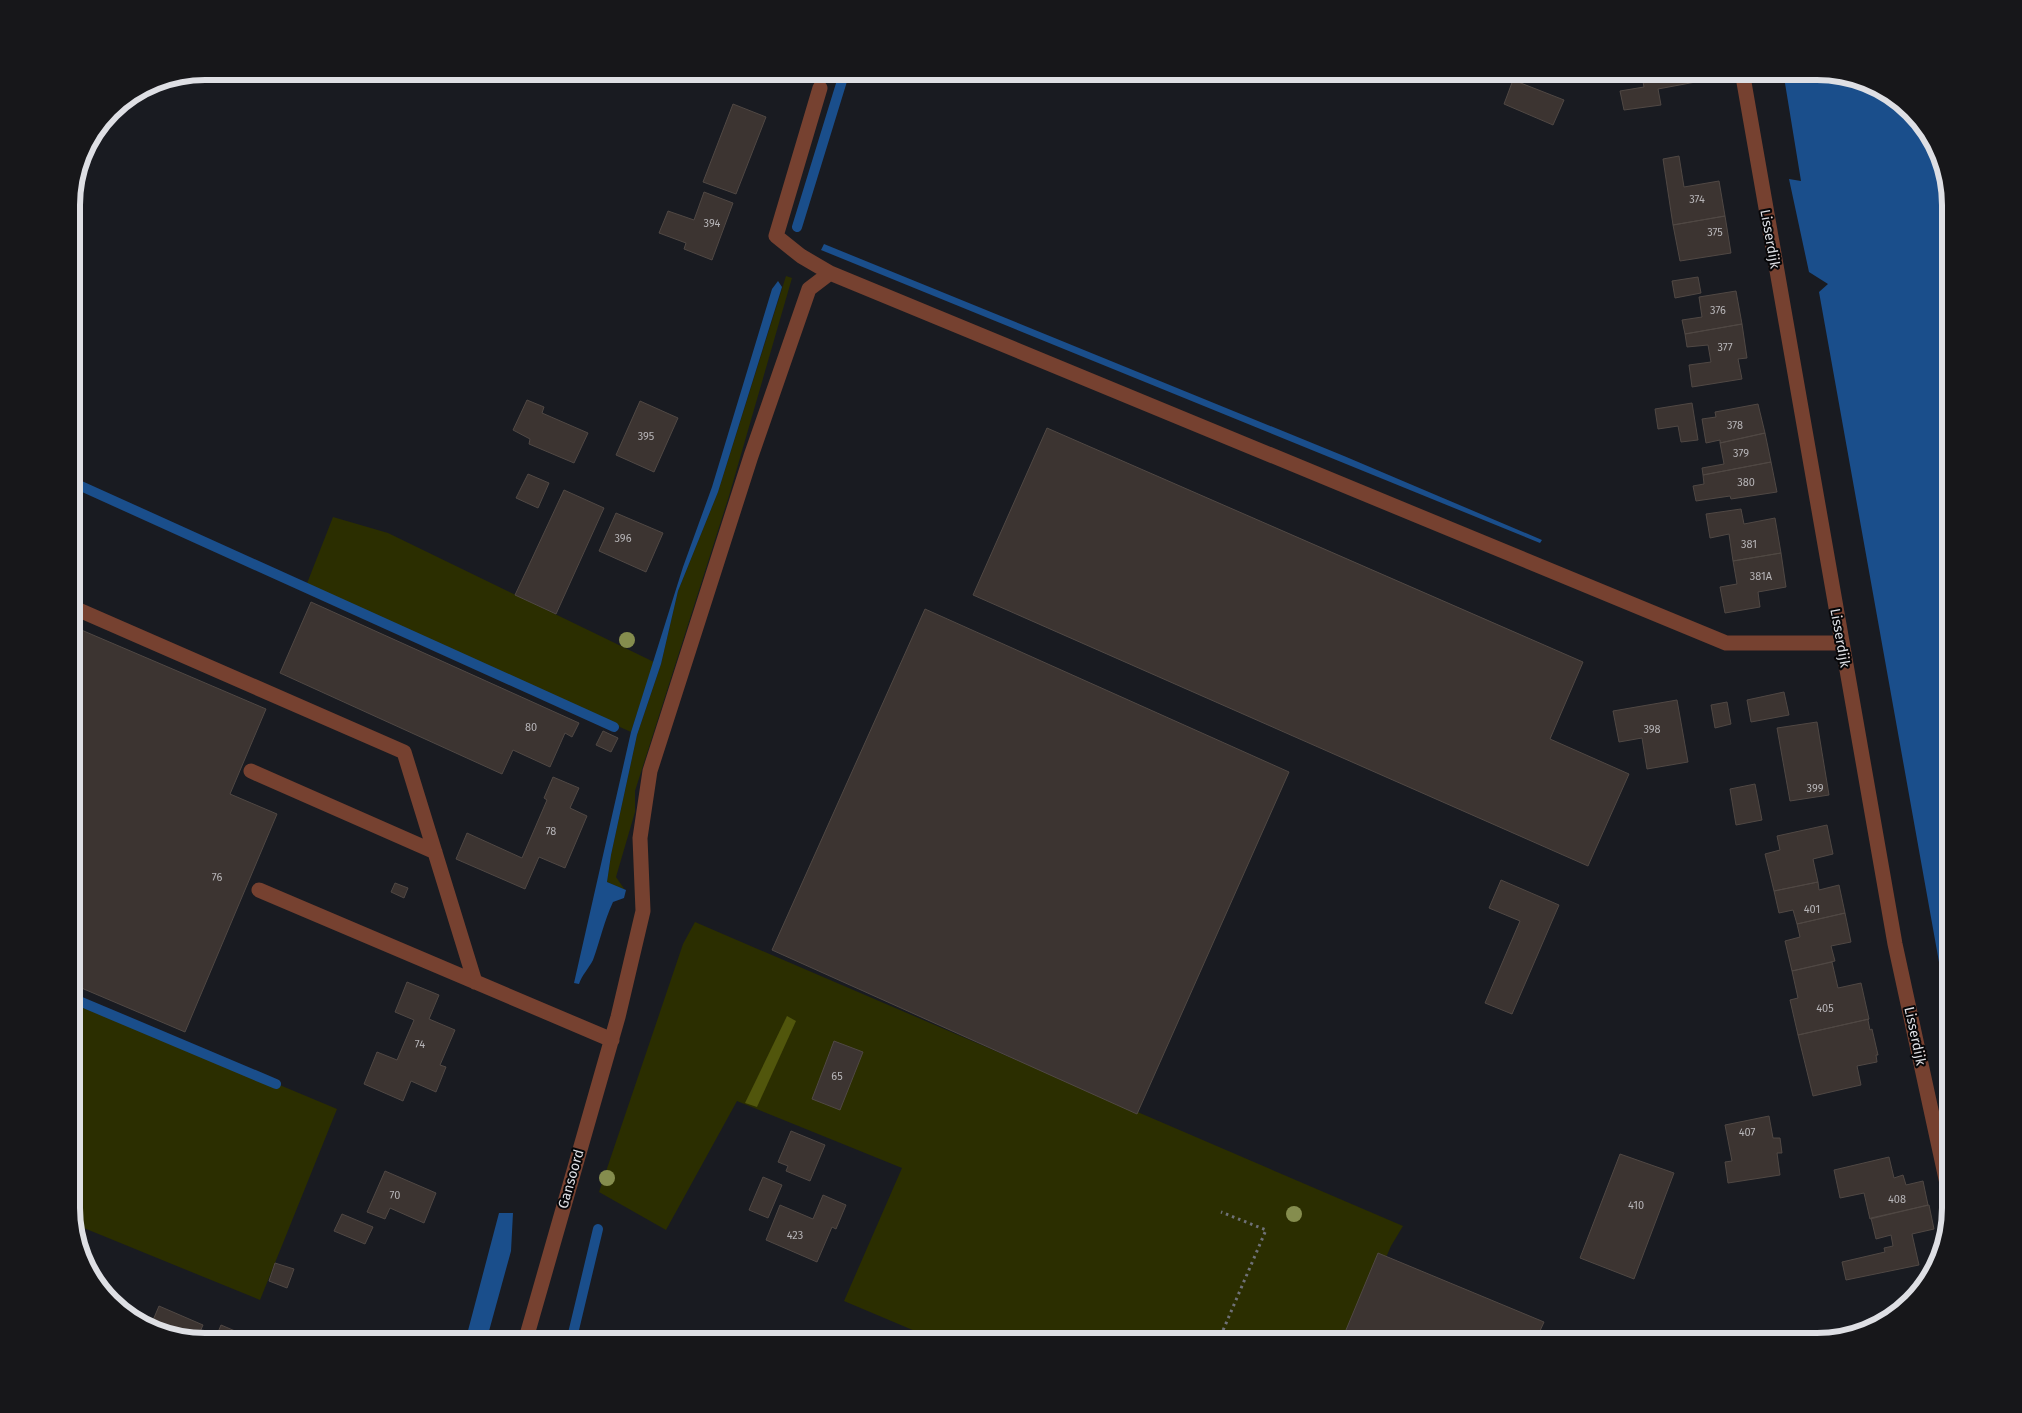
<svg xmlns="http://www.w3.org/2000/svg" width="2022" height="1413" font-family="'Fira Sans',sans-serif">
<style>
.green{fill:#2b2e00}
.forest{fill:#51560c}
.water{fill:#1a4e8b}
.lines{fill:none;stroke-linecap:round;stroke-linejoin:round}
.stream{stroke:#1a4e8b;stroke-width:10}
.building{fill:#3c3431;stroke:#504844}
.path{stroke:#6f7177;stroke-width:3;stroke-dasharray:2.5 4;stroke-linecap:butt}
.minor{stroke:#764130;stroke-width:15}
.tree{fill:#858d4e}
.labels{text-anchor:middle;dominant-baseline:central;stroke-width:4;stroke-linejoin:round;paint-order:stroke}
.number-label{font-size:11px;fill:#b6b4b7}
.street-label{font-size:14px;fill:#dedfe4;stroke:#060608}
.rim{fill:none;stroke:#dedfe4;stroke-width:6}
</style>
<rect width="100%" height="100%" fill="#191b21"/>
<path class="green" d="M786 276 792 278 729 496 635 791V812L616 877 625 890 607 882 611 855 637 735 661 664 678 591 718 492Z
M333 517 388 533 654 662 631 732 306 586Z
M695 922 1403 1226 1391 1246 1349 1342H941L844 1301 902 1168 737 1101 666 1230 599 1192 683 944Z
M72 998 337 1109 260 1300 74 1224 72 1216Z"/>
<path class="forest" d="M787 1016 796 1021 757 1107 745 1103Z"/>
<path class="water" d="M1783 71H1817L1891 94 1937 146 1951 205V1029L1819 292 1828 284 1809 272 1789 179 1801 181Z
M824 244 1344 456 1542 540 1540 543 821 250Z
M778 281 782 287 718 492 678 591 661 664 637 735 611 855 607 882 626 890 624 898 613 902C604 921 600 941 593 960 589 968 582 975 579 984L574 983 631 732 683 567 712 487 772 289Z
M499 1213H513L511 1251 486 1342H465Z"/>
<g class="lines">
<path class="stream" d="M797 227 845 71
M72 482 614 727
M72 998 276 1084
M571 1342 598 1229"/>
</g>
<path class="building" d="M1641 71H1700L1701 81 1658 89 1661 105 1624 110 1620 91 1644 87Z
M1513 80 1564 100 1553 125 1504 104Z
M733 104 766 117 736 194 703 182Z
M1679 156 1684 187 1719 181 1725 216 1673 225 1663 159Z
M704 192 733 203 712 260 684 249 686 243 659 233 668 211 694 220Z
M1725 216 1731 253 1680 261 1673 225Z
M1698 277 1701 293 1675 298 1672 281Z
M1736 291 1742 324 1685 334 1682 320 1702 317 1699 297Z
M1742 324 1747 358 1738 359 1742 379 1692 387 1689 365 1711 362 1708 345 1687 347 1685 334Z
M527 400 544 407 542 413 588 433 574 463 529 444 530 439 513 430Z
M640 401 678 418 654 472 616 455Z
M1692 403 1698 440 1681 442 1678 426 1658 429 1655 409Z
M1758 404 1765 433 1720 443V440L1706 443 1702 419 1716 417 1715 412Z
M1047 428 1583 662 1550 739 1629 774 1588 866 973 595Z
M1765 433 1771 462 1703 475 1702 468 1724 464 1720 443Z
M1771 462 1777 492 1731 499 1730 496 1696 501 1693 486 1704 484 1703 475Z
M528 474 549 483 538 508 516 498Z
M564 490 604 508 556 614 515 595Z
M1741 509 1744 524 1775 518 1781 553 1733 561 1729 534 1710 538 1706 514Z
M616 513 663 533 646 572 599 551Z
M1781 553 1786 587 1758 592 1760 607 1725 613 1720 587 1737 584 1733 561Z
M311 602 579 723 572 737 565 733 550 767 513 750 502 774 280 673Z
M925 609 1289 772 1137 1114 772 950Z
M72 626 266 709 230 794 277 814 185 1032 72 984Z
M1784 692 1789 715 1751 722 1747 700Z
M1677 700 1688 762 1647 769 1642 738 1619 742 1613 711Z
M1727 702 1731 724 1715 728 1711 705Z
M1817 722 1829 795 1790 801 1777 728Z
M603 731 618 738 611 752 596 745Z
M553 777 579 788 570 808 587 816 565 868 539 857 525 889 456 859 467 833 522 858 547 800 544 798Z
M1755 784 1762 820 1736 825 1730 789Z
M1827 825 1833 854 1813 859 1818 882 1774 891 1765 854 1780 850 1777 836Z
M1501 880 1559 905 1512 1014 1485 1003 1520 921 1489 908Z
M1818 882 1819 890 1839 885 1845 913 1797 924 1793 910 1779 913 1774 891Z
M395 883 408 888 404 898 391 892Z
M1845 913 1851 942 1831 946 1835 961 1792 971 1785 941 1800 937 1797 924Z
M1832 962 1838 988 1861 983 1869 1019 1798 1035 1790 1000 1798 998 1792 971Z
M407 982 439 995 429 1019 455 1030 440 1065 446 1067 436 1092 411 1081 403 1101 364 1084 377 1052 397 1060 414 1020 395 1012Z
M1869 1019 1868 1020 1870 1030 1872 1029 1878 1055H1876L1877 1062 1857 1066 1861 1085 1813 1096 1798 1035Z
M834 1041 863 1052 840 1110 812 1099Z
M1769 1116 1773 1138H1780L1782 1153H1777L1780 1175 1728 1183 1725 1162 1732 1161 1725 1125Z
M791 1131 825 1145 810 1181 786 1171 788 1166 778 1162Z
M1620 1154 1674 1173 1634 1279 1580 1258Z
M1889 1157 1894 1178 1903 1175 1906 1185 1923 1181 1928 1205 1870 1219 1864 1193 1840 1198 1834 1170Z
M385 1171 436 1193 424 1223 390 1208 385 1219 367 1212Z
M763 1177 782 1185 768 1218 749 1210Z
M823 1195 846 1205 836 1229 832 1227 817 1262 766 1240 780 1205 813 1219Z
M1929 1205 1934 1229 1912 1234 1919 1265 1846 1280 1842 1262 1885 1252 1884 1248 1893 1246 1891 1235 1876 1239 1871 1218Z
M342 1214 373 1227 365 1244 334 1231Z
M1378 1253 1544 1322 1535 1342H1341Z
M275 1263 294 1269 287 1288 269 1281Z
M159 1306 203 1325 197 1339 151 1325Z
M221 1325 261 1342H214Z"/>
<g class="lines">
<path class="path" d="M1218 1342 1266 1230 1221 1212"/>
<path class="minor" d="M1742 71 1895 944 1951 1202
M820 88 776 236 801 256 830 273 1726 643H1841
M72 607 404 752 475 982
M251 771 435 852
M259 890 612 1040
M525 1342 618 1017 643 911 640 838 650 771 751 456 809 289 830 273"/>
</g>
<g class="tree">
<circle cx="627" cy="640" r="8"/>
<circle cx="607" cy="1178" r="8"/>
<circle cx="1294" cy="1214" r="8"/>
</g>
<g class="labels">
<g class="number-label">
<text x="1697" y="199">374</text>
<text x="712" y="223">394</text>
<text x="1715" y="232">375</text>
<text x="1718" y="310">376</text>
<text x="1725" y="347">377</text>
<text x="1735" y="425">378</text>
<text x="646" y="436">395</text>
<text x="1741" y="453">379</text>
<text x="1746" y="482">380</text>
<text x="623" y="538">396</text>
<text x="1749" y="544">381</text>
<text x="1761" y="576">381A</text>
<text x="531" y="727">80</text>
<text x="1652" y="729">398</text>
<text x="1815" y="788">399</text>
<text x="551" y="831">78</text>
<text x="217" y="877">76</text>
<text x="1812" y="909">401</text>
<text x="1825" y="1008">405</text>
<text x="420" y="1044">74</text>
<text x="837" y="1076">65</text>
<text x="1747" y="1132">407</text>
<text x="395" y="1195">70</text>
<text x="1897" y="1199">408</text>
<text x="1636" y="1205">410</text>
<text x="795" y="1235">423</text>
</g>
<g class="street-label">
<text transform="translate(1770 239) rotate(80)">Lisserdijk</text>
<text transform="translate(1840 638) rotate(80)">Lisserdijk</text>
<text transform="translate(1915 1036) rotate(78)">Lisserdijk</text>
<text transform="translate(571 1179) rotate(-74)">Gansoord</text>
</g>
</g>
<path d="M0 0H2022V1413H0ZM205 80H1817A125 125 0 0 1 1942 205V1208A125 125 0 0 1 1817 1333H205A125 125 0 0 1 80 1208V205A125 125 0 0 1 205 80Z" fill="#17171a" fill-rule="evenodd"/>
<path class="rim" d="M205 80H1817A125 125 0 0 1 1942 205V1208A125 125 0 0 1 1817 1333H205A125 125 0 0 1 80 1208V205A125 125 0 0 1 205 80Z"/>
</svg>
